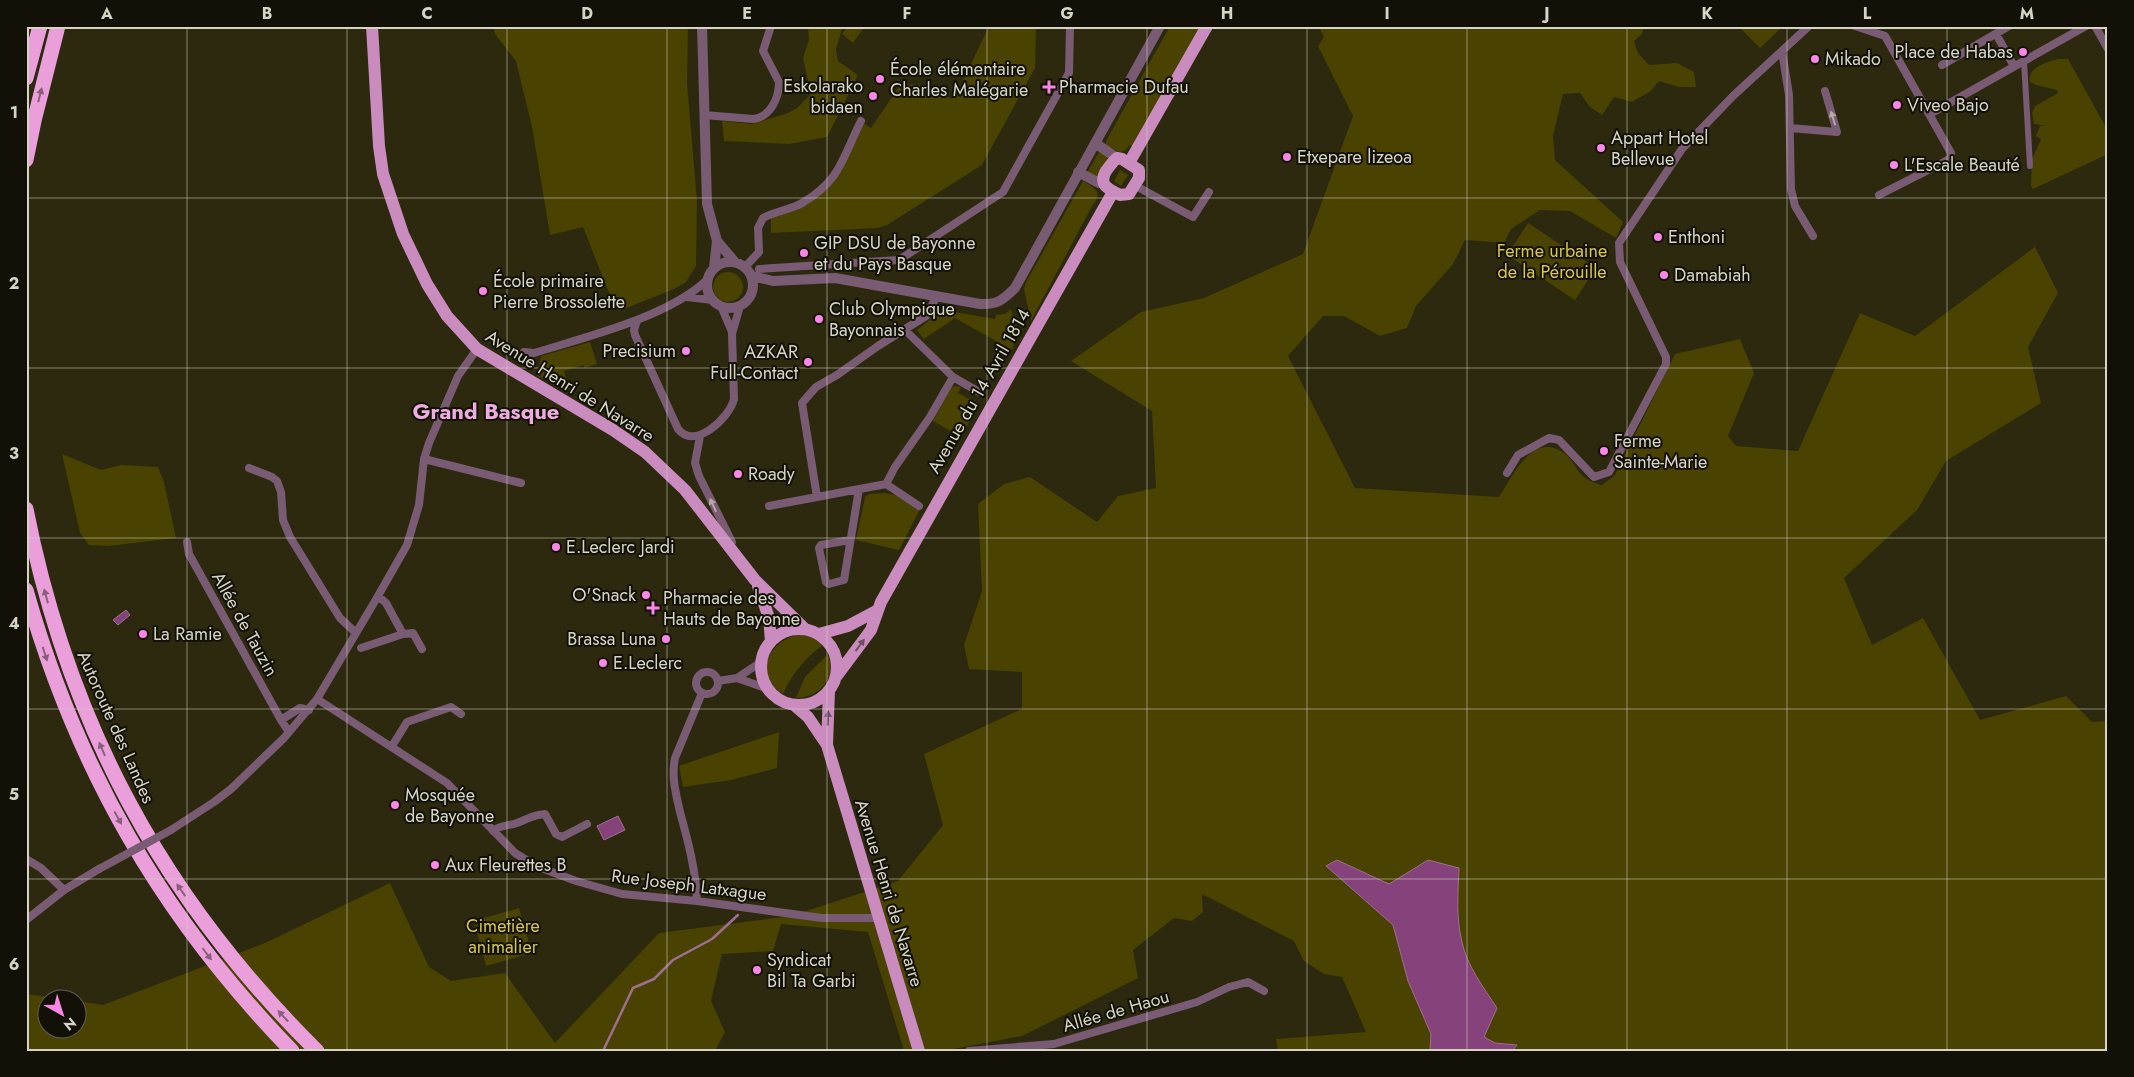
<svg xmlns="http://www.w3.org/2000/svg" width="2134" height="1077" font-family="Jost,sans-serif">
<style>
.green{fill:#494201}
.water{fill:#86437b;stroke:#9e6f91}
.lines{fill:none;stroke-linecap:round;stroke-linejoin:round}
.stream{stroke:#9e6f91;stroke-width:2.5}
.pedestrian{stroke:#795b73;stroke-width:6}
.minor{stroke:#795b73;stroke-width:8}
.tertiary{stroke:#795b73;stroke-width:10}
.primary{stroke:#ca8cbe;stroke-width:12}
.motorway{stroke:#ea9fdb;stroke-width:15}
.minor-bridge{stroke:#795b73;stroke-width:8}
.oneway{fill:#895f7c}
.oneway2{fill:#b5aaa8}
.oneway3{fill:#6e4e62}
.grid{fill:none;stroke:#d6d5c5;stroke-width:1;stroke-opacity:0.55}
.poi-dot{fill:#fa87e7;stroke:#131107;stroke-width:2}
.labels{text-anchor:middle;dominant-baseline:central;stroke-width:4;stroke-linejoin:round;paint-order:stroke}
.poi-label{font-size:18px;fill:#d6d5c5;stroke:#131107;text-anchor:start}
.park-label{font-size:18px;fill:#d8c845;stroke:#131107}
.street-label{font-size:18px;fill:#d6d5c5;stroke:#131107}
.district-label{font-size:22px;font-weight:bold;fill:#eeade1;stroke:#131107}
.neatline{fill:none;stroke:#d6d5c5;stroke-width:2}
.grid-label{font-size:16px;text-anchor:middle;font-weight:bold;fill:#d6d5c5}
</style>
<rect width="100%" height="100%" fill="#2c290f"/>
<path class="green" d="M493 26H688L687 83 697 201 696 266 686 282 674 289 619 311 607 288 583 227 550 235 532 127 516 61 495 34Z
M808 26H843L836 49 838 61 858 75 827 137 789 144 724 141 722 121 752 124 788 113 797 108 811 94 803 58 809 40Z
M848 26H865L853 43 842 34Z
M989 26H1036L1035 68 982 165 887 225 878 228 771 233V217L818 194 863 123 871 128 901 84 924 85 952 99 958 91Z
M1170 26H1201L1132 146 1130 145 1124 151 1119 152 1106 145V141Z
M1318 26H1644L1642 34 1634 41 1638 53 1649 65 1677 63 1694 72 1696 87H1679L1659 81 1651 91 1632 102 1614 97 1602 115 1590 107 1580 93 1563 94 1553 136 1555 160 1623 222 1616 238 1570 211 1540 210 1511 229 1504 243 1465 240 1453 264 1416 306 1407 328 1380 336 1344 316H1323L1288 356 1355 488 1499 497C1513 476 1532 431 1564 453 1573 459 1577 473 1587 479 1591 482 1597 483 1602 485L1615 475 1675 354 1740 339 1754 373 1728 436 1736 446 1798 451 1860 313 1915 336 2035 247 2058 293 2028 347 2041 403 1946 461 1917 510 1844 578 1872 645 1923 618 1980 720 2066 696 2092 722 2108 721V1051H1512L1517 1045 1495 1043 1484 1037 1497 1008C1483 988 1467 966 1462 943 1456 919 1458 893 1459 868L1428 860 1389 884 1369 874 1326 866 1393 925 1408 981 1431 1034 1430 1051H1278L1276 1039 1366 1032 1342 977 1324 974 1304 961 1294 941 1202 894 1203 912 1192 921 1174 918 1133 950 1138 978 1022 1036 943 1051H904L868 932 781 924 773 951 722 954 711 1001 725 1032 715 1051H26V994L65 999 48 1000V1030H78V1001L103 1005 265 943 390 883 429 967 451 981 505 973 555 1043 659 933 791 916 898 881 943 825 924 754 1022 709V672L969 669 964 645 982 591 978 504 1004 484 1030 477 1097 522 1118 496 1156 488 1152 411 1071 361 1141 312 1204 298 1303 254 1353 116 1318 46 1324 37Z
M1738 26H1779L1781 28 1760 48Z
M2059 59H2068L2108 131V154L2033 189 2031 186 2032 159 2041 139 2036 136 2040 126H2046L2034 124 2032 113 2035 106 2058 93 2057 90 2036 85 2030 82C2026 68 2048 61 2059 59Z
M1100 150 1111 156 1098 179 1087 173Z
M1120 170 1128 175 1121 186 1114 181Z
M1083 181C1095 188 1104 193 1092 206L1031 321 1024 289 1026 282Z
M1528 223 1596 268 1575 300 1507 255Z
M713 287a15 15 0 1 1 30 0a15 15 0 1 1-30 0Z
M937 309 995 319 996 315 1005 314 1011 309 1017 331 1012 350 955 318 924 339 917 330 932 318Z
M590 342 597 364 584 368V365L564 371 570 390 537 376 541 356Z
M955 386 961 387 958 393 979 404 961 437 933 421 951 388Z
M62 454 101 470 121 465 158 467 164 482 176 538 108 546 89 545 80 533Z
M885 493 895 495 920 509 899 550 856 540 865 497 869 494Z
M798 635 811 637 823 645C806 657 791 675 783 694 753 675 768 641 798 635Z
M828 654C837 678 820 698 796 698L805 677Z
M779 732 777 768 731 780 683 787 679 766Z
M519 908 532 953 486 966 474 921Z"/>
<path class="water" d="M126 610 130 615 118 625 113 620Z
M618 816 625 830 604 840 597 826Z
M1337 860 1389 884 1428 860 1459 868C1458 892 1456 919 1462 942 1467 966 1484 988 1497 1008L1484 1037 1495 1043 1517 1045 1512 1051H1430L1431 1034 1408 981 1393 925 1326 866Z"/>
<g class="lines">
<path class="stream" d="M603 1051 633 988 654 979 673 960 712 939 738 915"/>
<path class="pedestrian" d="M2024 61 2030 166"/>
<path class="minor" d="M1855 26 1885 36 1951 153V157L1946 161 1879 195
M2095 26 2108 49
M1996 34 2014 66
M1782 51 1789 95 1791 189 1795 206 1813 236
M1942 65 2009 26
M1930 114 2086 26
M704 115 753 119C770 117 779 99 779 82L763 51 771 26
M1790 128 1837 132 1825 91
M1134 185 1193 217 1209 192
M745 267 759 252 758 228 763 218C775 211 790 210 802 203 841 181 843 156 861 121
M759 269 899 260 1003 192 1069 73 1070 26
M687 297 713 300
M721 306 732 332
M637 321 634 330 635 335 678 429C695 451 730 417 734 399L732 334 740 306
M905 330 953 377 979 392
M524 352 534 353C586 337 668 317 707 280
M700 436 695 463 699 476 732 542
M424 459 521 483
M249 468 272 477 277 481 281 492 283 520 290 537 340 618 356 633
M1507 473 1518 455 1549 438 1559 440 1594 477 1609 472 1666 364V357L1620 262 1619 243 1682 149 1733 96 1809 26
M886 484 919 506
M817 497 802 403 816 387 837 375 878 346 926 316 937 296
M769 506 886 484 895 467 930 417 953 377
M850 540 821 545 819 548 826 582 829 584 844 580 859 489
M187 542 189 554 281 720
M403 634 413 633 422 649
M361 648 403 634 386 603 378 596
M696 683a11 11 0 1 1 22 0a11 11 0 1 1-22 0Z
M737 678 768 689
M718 681 737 678 761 662
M317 699 447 783 515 853 536 866 576 881 622 894 697 901 822 918H879
M289 732 281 720 300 708 309 710
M392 746 407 722 451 707 461 714
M171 830 214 802 231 789 284 738 317 699 378 596 407 545 419 505 424 459 429 443 458 376 477 349
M493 831C500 825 508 826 517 823 528 819 532 815 545 814L556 834 562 837 587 824
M26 859 41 868 64 890
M697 901C696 871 688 841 680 812 676 794 671 777 675 758L702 693
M26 920 64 890 99 869
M969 1051 1054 1044 1197 1002 1229 987 1248 982 1264 991"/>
<path class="tertiary" d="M702 26 707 204 717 241 734 261
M1095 143 1117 158
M1078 172 1099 183H1103
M707 285a23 23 0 1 1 46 0a23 23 0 1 1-46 0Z
M714 268 717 241
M752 276 773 281 835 278 980 304C997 305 1003 300 1015 288L1160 26"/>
<path class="primary" d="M372 26 379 146 383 174 403 234 427 284 447 316 477 349 613 430 645 452 685 490 755 580 805 629
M1117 158 1122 159 1139 170V178L1129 194 1120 195C1108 189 1098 185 1106 171 1110 166 1112 162 1117 158Z
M1129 163 1207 26
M758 586 769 618 771 641
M761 667a38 38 0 1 1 76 0a38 38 0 1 1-76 0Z
M819 634 848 626 878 610
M836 677 871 630 881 602 1113 192
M794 705 808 717 827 745 919 1051
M827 745 829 691"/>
<path class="motorway" d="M26 78 40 26
M26 160 34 121 58 26
M26 509C68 723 162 898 317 1051
M26 590C77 770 162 917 292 1051"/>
<path class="minor-bridge" d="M99 869 171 830"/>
</g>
<defs><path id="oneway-solid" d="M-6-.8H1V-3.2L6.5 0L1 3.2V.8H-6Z" transform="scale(1.25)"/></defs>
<g class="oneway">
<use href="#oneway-solid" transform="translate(40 95) rotate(-76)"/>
<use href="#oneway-solid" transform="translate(46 596) rotate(-105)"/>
<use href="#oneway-solid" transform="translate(45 654) rotate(72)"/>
<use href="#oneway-solid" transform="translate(102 749) rotate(-114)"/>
<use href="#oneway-solid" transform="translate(118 818) rotate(61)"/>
<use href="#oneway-solid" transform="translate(181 890) rotate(-125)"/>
<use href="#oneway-solid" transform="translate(207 954) rotate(53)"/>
<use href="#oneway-solid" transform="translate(283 1016) rotate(-133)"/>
</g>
<g class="oneway2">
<use href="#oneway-solid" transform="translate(1833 118) rotate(-107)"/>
<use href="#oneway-solid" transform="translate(713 505) rotate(-115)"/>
</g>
<g class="oneway3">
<use href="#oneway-solid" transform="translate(860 645) rotate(-54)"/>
<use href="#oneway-solid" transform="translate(828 718) rotate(-88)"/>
</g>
<path class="grid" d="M187 26V1051M347 26V1051M507 26V1051M667 26V1051M827 26V1051M987 26V1051M1147 26V1051M1307 26V1051M1467 26V1051M1627 26V1051M1787 26V1051M1947 26V1051M26 198H2108M26 368H2108M26 538H2108M26 709H2108M26 879H2108"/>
<g class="poi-dot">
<circle cx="2023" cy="52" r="5"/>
<circle cx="1815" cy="59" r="5"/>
<circle cx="880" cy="79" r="5"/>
<path d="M1046.5 79.5h5v5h5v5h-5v5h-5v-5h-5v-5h5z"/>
<circle cx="873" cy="96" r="5"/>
<circle cx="1897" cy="105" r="5"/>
<circle cx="1601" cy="148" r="5"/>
<circle cx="1287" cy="157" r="5"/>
<circle cx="1894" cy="165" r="5"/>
<circle cx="1658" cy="237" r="5"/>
<circle cx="804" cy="253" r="5"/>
<circle cx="1664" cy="275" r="5"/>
<circle cx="483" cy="291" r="5"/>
<circle cx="819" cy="319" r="5"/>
<circle cx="686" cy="351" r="5"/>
<circle cx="808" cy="362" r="5"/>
<circle cx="1604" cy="451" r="5"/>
<circle cx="738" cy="474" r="5"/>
<circle cx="556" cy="547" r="5"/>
<circle cx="646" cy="595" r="5"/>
<path d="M650.5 600.5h5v5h5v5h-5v5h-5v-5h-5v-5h5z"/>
<circle cx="143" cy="634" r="5"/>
<circle cx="666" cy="639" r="5"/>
<circle cx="603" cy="663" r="5"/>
<circle cx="395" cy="805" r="5"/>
<circle cx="435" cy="865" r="5"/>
<circle cx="757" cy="970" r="5"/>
</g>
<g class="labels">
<g class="poi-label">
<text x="2013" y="52" text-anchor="end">Place de Habas</text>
<text x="1825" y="59">Mikado</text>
<text x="890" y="69">École élémentaire<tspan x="890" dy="21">Charles Malégarie</tspan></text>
<text x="863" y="86" text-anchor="end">Eskolarako<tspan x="863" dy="21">bidaen</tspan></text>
<text x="1059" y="87">Pharmacie Dufau</text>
<text x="1907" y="105">Viveo Bajo</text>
<text x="1611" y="138">Appart Hotel<tspan x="1611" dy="21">Bellevue</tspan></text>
<text x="1297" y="157">Etxepare lizeoa</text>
<text x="1904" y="165">L'Escale Beauté</text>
<text x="1668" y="237">Enthoni</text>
<text x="814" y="243">GIP DSU de Bayonne<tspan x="814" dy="21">et du Pays Basque</tspan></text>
<text x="1674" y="275">Damabiah</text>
<text x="493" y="281">École primaire<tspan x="493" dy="21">Pierre Brossolette</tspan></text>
<text x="829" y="309">Club Olympique<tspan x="829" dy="21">Bayonnais</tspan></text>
<text x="676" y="351" text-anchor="end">Precisium</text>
<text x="798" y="352" text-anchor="end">AZKAR<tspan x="798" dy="21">Full-Contact</tspan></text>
<text x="1614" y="441">Ferme<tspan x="1614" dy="21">Sainte-Marie</tspan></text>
<text x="748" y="474">Roady</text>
<text x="566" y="547">E.Leclerc Jardi</text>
<text x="636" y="595" text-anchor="end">O'Snack</text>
<text x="663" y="598">Pharmacie des<tspan x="663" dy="21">Hauts de Bayonne</tspan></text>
<text x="153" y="634">La Ramie</text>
<text x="656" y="639" text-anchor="end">Brassa Luna</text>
<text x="613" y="663">E.Leclerc</text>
<text x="405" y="795">Mosquée<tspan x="405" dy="21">de Bayonne</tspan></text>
<text x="445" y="865">Aux Fleurettes B</text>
<text x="767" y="960">Syndicat<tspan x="767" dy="21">Bil Ta Garbi</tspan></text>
</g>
<g class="park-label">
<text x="1552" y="251">Ferme urbaine<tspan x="1552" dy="21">de la Pérouille</tspan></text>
<text x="503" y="926">Cimetière<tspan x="503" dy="21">animalier</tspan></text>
</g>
<g class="street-label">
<text transform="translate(570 386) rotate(32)">Avenue Henri de Navarre</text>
<text transform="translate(979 391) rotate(-60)">Avenue du 14 Avril 1814</text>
<text transform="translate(245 624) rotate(61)">Allée de Tauzin</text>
<text transform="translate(116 727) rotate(66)">Autoroute des Landes</text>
<text transform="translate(689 885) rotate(7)">Rue Joseph Latxague</text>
<text transform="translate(889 893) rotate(73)">Avenue Henri de Navarre</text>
<text transform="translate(1116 1011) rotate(-16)">Allée de Haou</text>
</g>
<g class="district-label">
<text x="486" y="411">Grand Basque</text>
</g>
</g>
<rect width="2134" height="1077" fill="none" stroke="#131107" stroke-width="55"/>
<g transform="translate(62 1014) rotate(141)"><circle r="24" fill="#131107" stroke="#615f53"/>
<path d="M0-4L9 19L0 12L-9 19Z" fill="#fa87e7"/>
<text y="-8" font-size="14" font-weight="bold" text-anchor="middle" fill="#d6d5c5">N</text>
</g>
<rect x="28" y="28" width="2078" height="1022" class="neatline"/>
<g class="grid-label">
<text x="107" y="19">A</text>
<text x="267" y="19">B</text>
<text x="427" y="19">C</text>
<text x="587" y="19">D</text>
<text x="747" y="19">E</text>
<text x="907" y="19">F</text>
<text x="1067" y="19">G</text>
<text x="1227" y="19">H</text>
<text x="1387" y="19">I</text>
<text x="1547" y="19">J</text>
<text x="1707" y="19">K</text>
<text x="1867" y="19">L</text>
<text x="2027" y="19">M</text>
<text x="14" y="118">1</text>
<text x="14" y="289">2</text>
<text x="14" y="459">3</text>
<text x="14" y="629">4</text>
<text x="14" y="800">5</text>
<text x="14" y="970">6</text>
</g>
</svg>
